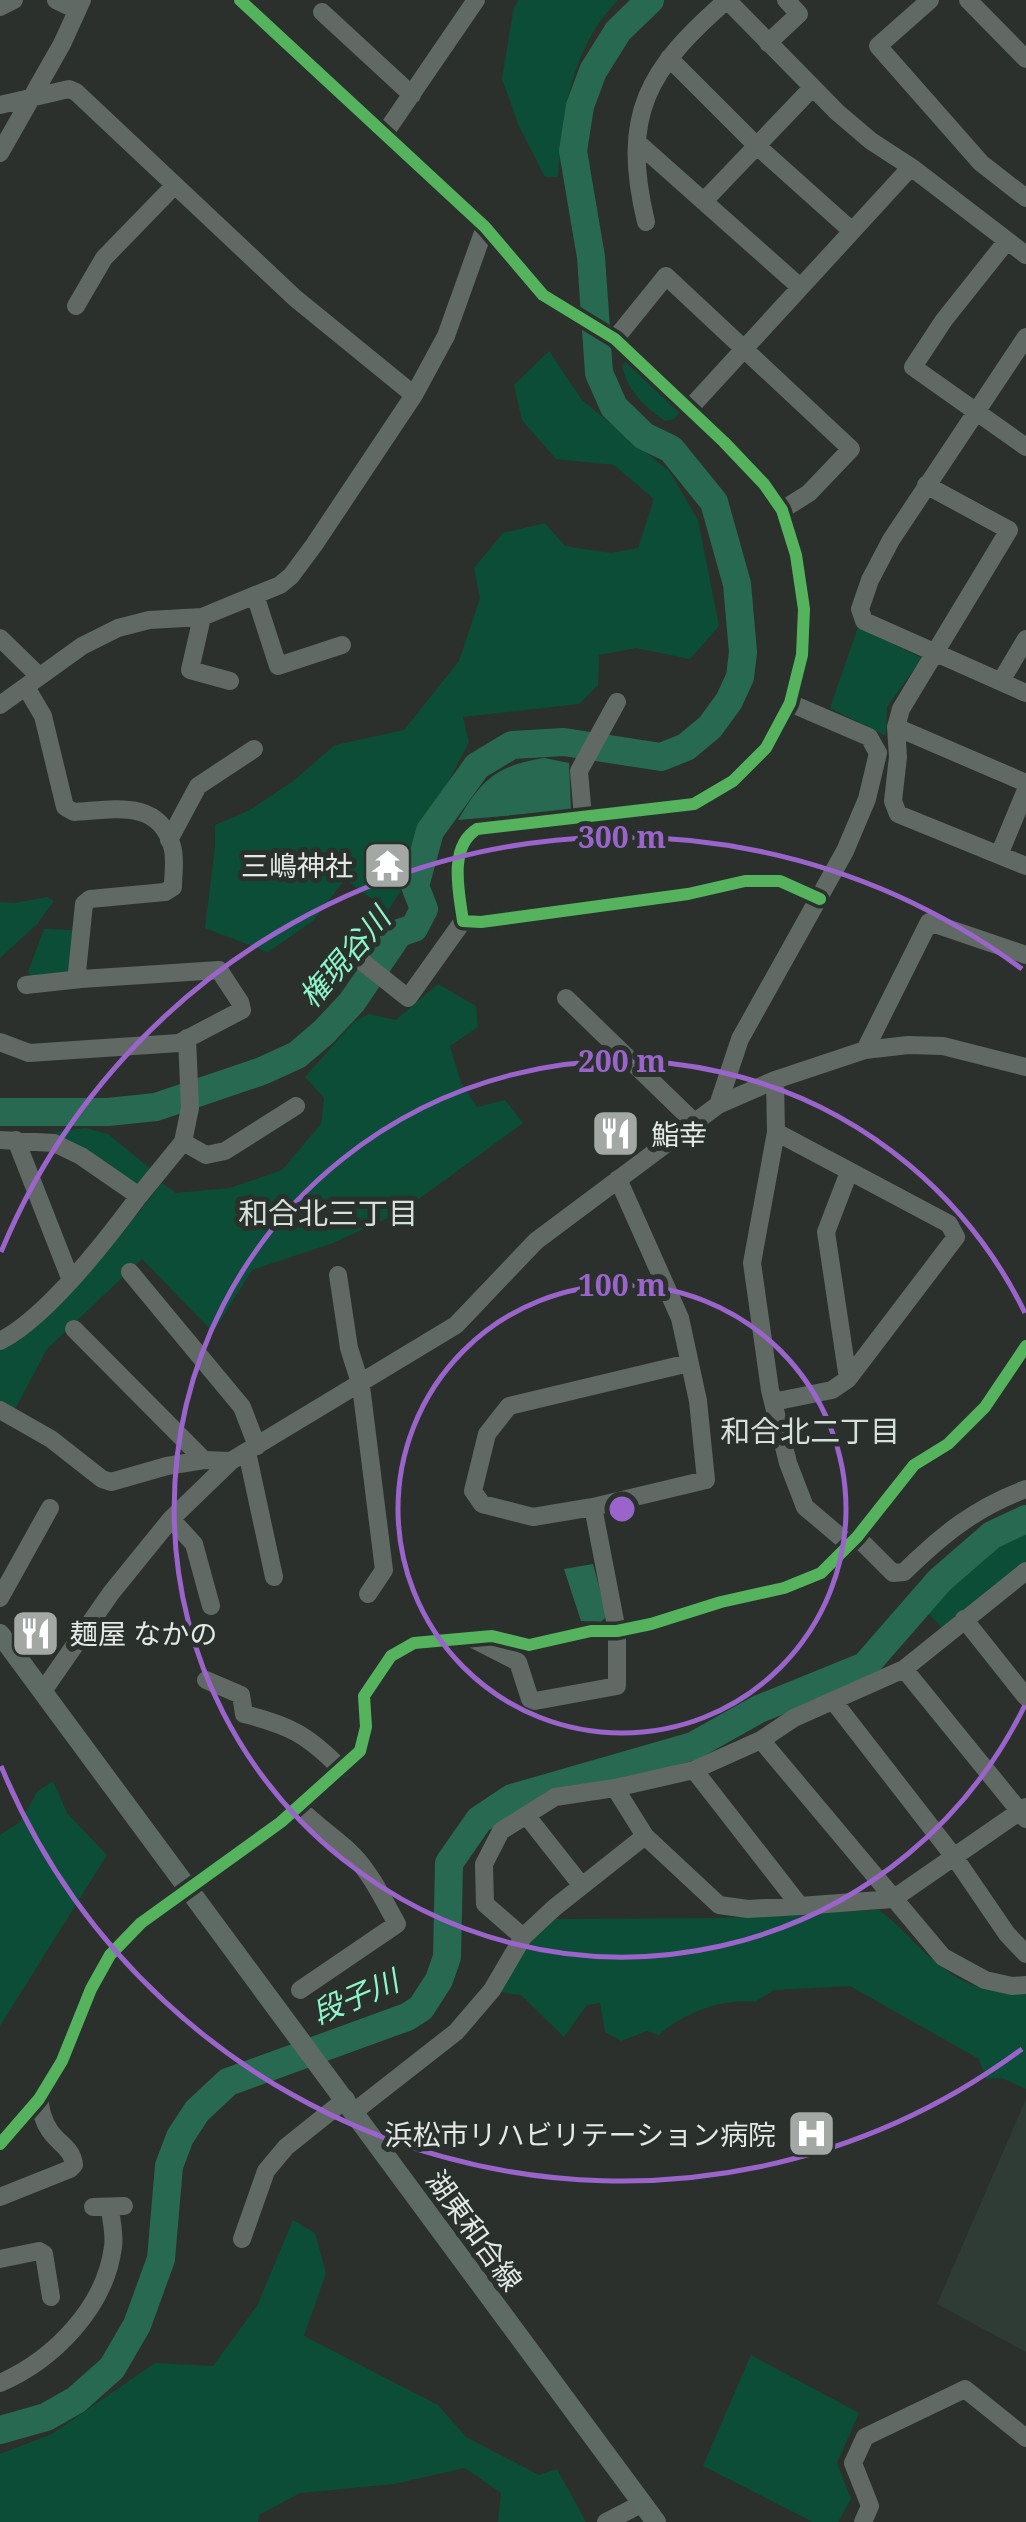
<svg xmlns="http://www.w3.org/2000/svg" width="1026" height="2522" font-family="'Noto Serif','Noto Sans JP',serif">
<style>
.built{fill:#2f3b35}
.green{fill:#0c4d37}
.water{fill:#276a51}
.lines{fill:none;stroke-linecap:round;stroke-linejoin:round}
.river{stroke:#276a51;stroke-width:28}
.minor{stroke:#606964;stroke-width:18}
.major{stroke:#5e6a64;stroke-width:20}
.cycleway-casing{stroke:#2a312d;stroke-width:19}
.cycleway{stroke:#56b35d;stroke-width:12}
.ring{fill:none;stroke:#9a64cb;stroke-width:5}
.labels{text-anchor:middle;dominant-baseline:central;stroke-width:10;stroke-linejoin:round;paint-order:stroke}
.poi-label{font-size:28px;fill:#e4e8e6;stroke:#2a312d;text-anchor:end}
.street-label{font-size:28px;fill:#e4e8e6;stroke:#2a312d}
.water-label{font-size:30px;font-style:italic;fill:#8ef5c9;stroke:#2a312d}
.neighbourhood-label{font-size:30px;fill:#d6dfda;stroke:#2a312d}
.centre{fill:#9a64cb;stroke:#2a312d;stroke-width:5}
.ring-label{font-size:30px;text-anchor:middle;font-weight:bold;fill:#9a64cb;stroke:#2a312d;stroke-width:10;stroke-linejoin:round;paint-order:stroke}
</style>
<rect width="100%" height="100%" fill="#2b302d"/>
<path class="built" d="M1026 2099V2352L937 2304Z"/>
<path class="green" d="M519 0H618C571 47 562 114 558 177H545L519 126 502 79 514 7Z
M549 351 582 400 670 472 698 520 719 626 690 659 636 648 599 655 598 685 579 704 463 717 469 742 418 840 406 882 388 911 345 879 314 920 268 952 205 928 215 847V825L250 810 292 782 335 745 404 730 459 661 480 598 474 568 503 533 545 523 565 546 611 553 638 548 654 499 614 465 556 459 522 420 514 385Z
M626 361 680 412 674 419 665 421C643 405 629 393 622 366Z
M858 627 922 658 887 707 886 736 830 708Z
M47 897 54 901 37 924 0 958V902L15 903Z
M44 929 75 930 71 976 33 977 28 972Z
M438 984 476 1006 478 1027 450 1046 461 1083 477 1107 505 1100 523 1123 401 1212 333 1243 252 1270 213 1332 142 1259 47 1349 14 1411 0 1404V1345C37 1344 136 1216 162 1183L176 1193 230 1188 282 1170 321 1124 324 1098 305 1077 354 1022 369 1014 396 1020Z
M86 1128 108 1134 152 1170 135 1187 54 1132Z
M1026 1532V1562L942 1628 929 1614C948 1576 986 1546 1026 1532Z
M53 1781 67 1813 107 1855 0 2026V1835L20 1822 37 1792Z
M879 1910C912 1935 938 1975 979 1987 993 1991 1011 1991 1026 1993V2089L1002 2078 986 2079 979 2059 850 1986 774 1990 755 2002C722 1998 684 2013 659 2035L647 2031 621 2041 605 2032 600 2003 587 2005 564 2037 521 1995 499 1992 527 1944 556 1919 720 1918Z
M293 2220 315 2233 326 2273 304 2336 438 2405 466 2437 539 2475 557 2469 586 2522H498L501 2493 465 2468 394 2484 300 2493 259 2515 258 2522H0V2454L52 2434 155 2363 213 2366 257 2306Z
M751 2355 859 2413 837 2463 851 2499 838 2522H813L703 2466Z"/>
<path class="water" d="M544 758 569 763 571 810 458 820C482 779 496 766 544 758Z
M593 1564 607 1616 601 1622 581 1621 564 1569Z"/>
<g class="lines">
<path class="river" d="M0 1112H108L156 1107 262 1071 297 1055 324 1032 352 1002 399 933 414 928 424 909 415 886 430 831 477 766 512 745 564 742 661 757 686 747 710 727 729 701 740 677 743 652 737 584 714 502 671 449 644 436 614 407 599 373 591 257 573 151 580 106 593 71 618 31 650 0
M0 2430 46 2417 76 2400 112 2368 137 2325 161 2259 169 2166 180 2137 197 2111 228 2082 407 2017 421 2008 439 1980 447 1957 449 1863 479 1820 512 1798 693 1746 759 1709 865 1666 940 1580 992 1535 1026 1519"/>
<path class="minor" d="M56 0 77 10
M240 0 485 227 543 295 615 339 724 442 764 484 782 510 796 555 804 609 802 655 790 703 766 748 733 781 694 804 477 829C448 847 459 893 463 921L481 922 688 894 745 881H780L820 899
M727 0 837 112 871 141 911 167 1026 255
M930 0 878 46 981 163 1026 198
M968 0 1026 59
M0 7 14 0
M322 12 412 95
M768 43 799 14 786 0
M669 58 757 146 852 231
M0 105 69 89 76 92 295 298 414 395 446 336 485 227
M385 133 476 0
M638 143 800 287
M0 153 62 44 82 0
M704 201 812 88
M646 222C620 114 648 69 727 0
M1006 242 944 320 913 367 1026 447
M76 306 104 258 173 187
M1026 337 891 540 870 580 860 609 864 621 1026 693
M615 339 666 276 851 449 809 493 782 510
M689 409 911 167
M926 485 1009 530 901 709 896 727 898 757 893 801 898 814 1026 866
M255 595 278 666 342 645
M202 617 190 670 230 681
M0 638 39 676
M1001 681 1026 639
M0 705 82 646 118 628 149 620 202 617 280 585 291 576 314 545 414 395
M896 727 1026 783
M583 817 579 771 617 702
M169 840 198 786 254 749
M999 855 1026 790
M359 959 408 998 463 921
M26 985 81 979
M566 998 694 1122
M0 1042 29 1053 179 1043 242 1010 240 1002 219 970 81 979 77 972 84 904 90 899 165 892 173 887C173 874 176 858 172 846 159 798 111 810 74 812L65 807 43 716 26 687
M865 1050 929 922 1026 955
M775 1080 776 1132 752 1263 770 1390 788 1463 805 1507 850 1545
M718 1105 740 1039 845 851 867 799 878 753 869 737 790 703
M0 1140 54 1143 81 1156 139 1196 183 1142 190 1108 187 1038
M16 1140 70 1278
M183 1142 206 1155 225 1151 296 1106
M618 1179 680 1318 698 1401 706 1480 593 1507 533 1517 482 1504 473 1491 487 1434 509 1406 689 1363
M130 1272 242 1407 257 1446
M338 1275 349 1348 361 1386 384 1570 368 1594
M74 1329 204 1460
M0 1341C46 1318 108 1238 139 1196
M848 1379 826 1232 849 1172
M773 1402 832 1390 848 1379 956 1237 949 1224 776 1132
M0 1410 51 1439 102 1479 111 1482 167 1466 204 1460 231 1461
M247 1452 274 1577
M171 1519 194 1544 211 1606
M857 1537 893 1573 904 1572C943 1534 975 1508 1026 1489
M1026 1571 904 1669 794 1718 761 1740 943 1957 985 1980 1012 1986 1026 1985
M0 1598 50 1508
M964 1619 1026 1697
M473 1639 518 1662 530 1699 535 1701 617 1686V1631L593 1507
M904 1669 1026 1819
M206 1680 241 1695 244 1714C289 1725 308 1735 341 1769
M43 1691 111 1593 171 1519 231 1461 456 1325 536 1241 718 1105 775 1080 865 1050 908 1045 943 1046 1026 1067
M834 1702 955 1858 1007 1934 1026 1954
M761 1740 694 1770 800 1906 893 1899 1026 1807
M694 1770 615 1788 645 1836 719 1905 748 1909 800 1906
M298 1807C315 1825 336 1838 353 1855 372 1875 384 1901 397 1924L300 1990
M526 1815 582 1886
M523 1937 485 1904 484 1864 501 1831 555 1797 615 1788
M355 2111 456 2032 492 1990 523 1937 554 1908 645 1836
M0 2144 39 2099 62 2061 91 1989 110 1955 141 1923 281 1822 360 1751 366 1727 364 1696 391 1656 414 1643 492 1636 529 1645 591 1631H617L651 1624 721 1602 784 1588 821 1573 857 1537 914 1465 948 1444 985 1407 1026 1346
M0 2197 70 2169 74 2165C73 2149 59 2144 50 2131 43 2121 41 2111 39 2099
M93 2207 124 2206
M242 2239 266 2171 286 2147 346 2099
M0 2259 39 2251 44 2254 51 2297
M0 2383C53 2360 105 2308 113 2247 115 2235 111 2220 110 2208
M606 2522 643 2503
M863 2522 870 2506 853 2463 865 2437 965 2389 1026 2438"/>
<path class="major" d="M0 1634 656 2522"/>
<defs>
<path id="cycleway" d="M240 0 485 227 543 295 615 339 724 442 764 484 782 510 796 555 804 609 802 655 790 703 766 748 733 781 694 804 477 829C448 847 459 893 463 921L481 922 688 894 745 881H780L820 899
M0 2144 39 2099 62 2061 91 1989 110 1955 141 1923 281 1822 360 1751 366 1727 364 1696 391 1656 414 1643 492 1636 529 1645 591 1631H617L651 1624 721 1602 784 1588 821 1573 857 1537 914 1465 948 1444 985 1407 1026 1346"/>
</defs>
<use href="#cycleway" class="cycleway-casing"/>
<use href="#cycleway" class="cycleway"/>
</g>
<g class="ring">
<circle cx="622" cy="1509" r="224"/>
<path d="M1025 1705A448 448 0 1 1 1025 1313"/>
<path d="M1022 2049A672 672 0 0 1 1 1766M1 1252A672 672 0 0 1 1022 969"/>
</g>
<defs>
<symbol id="temple-square" viewBox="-11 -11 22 22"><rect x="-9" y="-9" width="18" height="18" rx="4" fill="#a3a8a5" stroke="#2a312d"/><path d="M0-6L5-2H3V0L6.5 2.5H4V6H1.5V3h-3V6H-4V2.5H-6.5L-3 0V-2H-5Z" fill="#fff"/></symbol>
<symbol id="restaurant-square" viewBox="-11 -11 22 22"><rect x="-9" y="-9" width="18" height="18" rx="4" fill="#a3a8a5" stroke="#2a312d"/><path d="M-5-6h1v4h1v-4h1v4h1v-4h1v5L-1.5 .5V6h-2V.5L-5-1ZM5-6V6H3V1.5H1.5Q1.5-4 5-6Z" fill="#fff"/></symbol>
<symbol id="hospital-square" viewBox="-11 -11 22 22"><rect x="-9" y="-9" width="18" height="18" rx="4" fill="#a3a8a5" stroke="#2a312d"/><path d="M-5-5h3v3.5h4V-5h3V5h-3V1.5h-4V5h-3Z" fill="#fff"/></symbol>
</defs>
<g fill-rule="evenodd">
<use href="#temple-square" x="360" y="838" width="55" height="55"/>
<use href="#restaurant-square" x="588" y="1106" width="55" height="55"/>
<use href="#restaurant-square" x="8" y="1606" width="55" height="55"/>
<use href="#hospital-square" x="784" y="2106" width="55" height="55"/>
</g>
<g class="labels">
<g class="poi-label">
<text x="353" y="865">三嶋神社</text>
<text x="651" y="1134" text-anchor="start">鮨幸</text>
<text x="70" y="1633" text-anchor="start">麺屋 なかの</text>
<text x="776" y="2134">浜松市リハビリテーション病院</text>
</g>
<g class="street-label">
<text transform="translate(475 2230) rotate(54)">湖東和合線</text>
</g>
<g class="water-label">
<text transform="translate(344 957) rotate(-49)">権現谷川</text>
<text transform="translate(355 1996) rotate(-23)">段子川</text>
</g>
<g class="neighbourhood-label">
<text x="328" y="1212">和合北三丁目</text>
<text x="810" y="1430">和合北二丁目</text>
</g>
</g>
<circle cx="622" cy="1509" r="15" class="centre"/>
<g class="ring-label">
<text x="622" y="848">300 m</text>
<text x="622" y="1072">200 m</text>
<text x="622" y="1296">100 m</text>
</g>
</svg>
